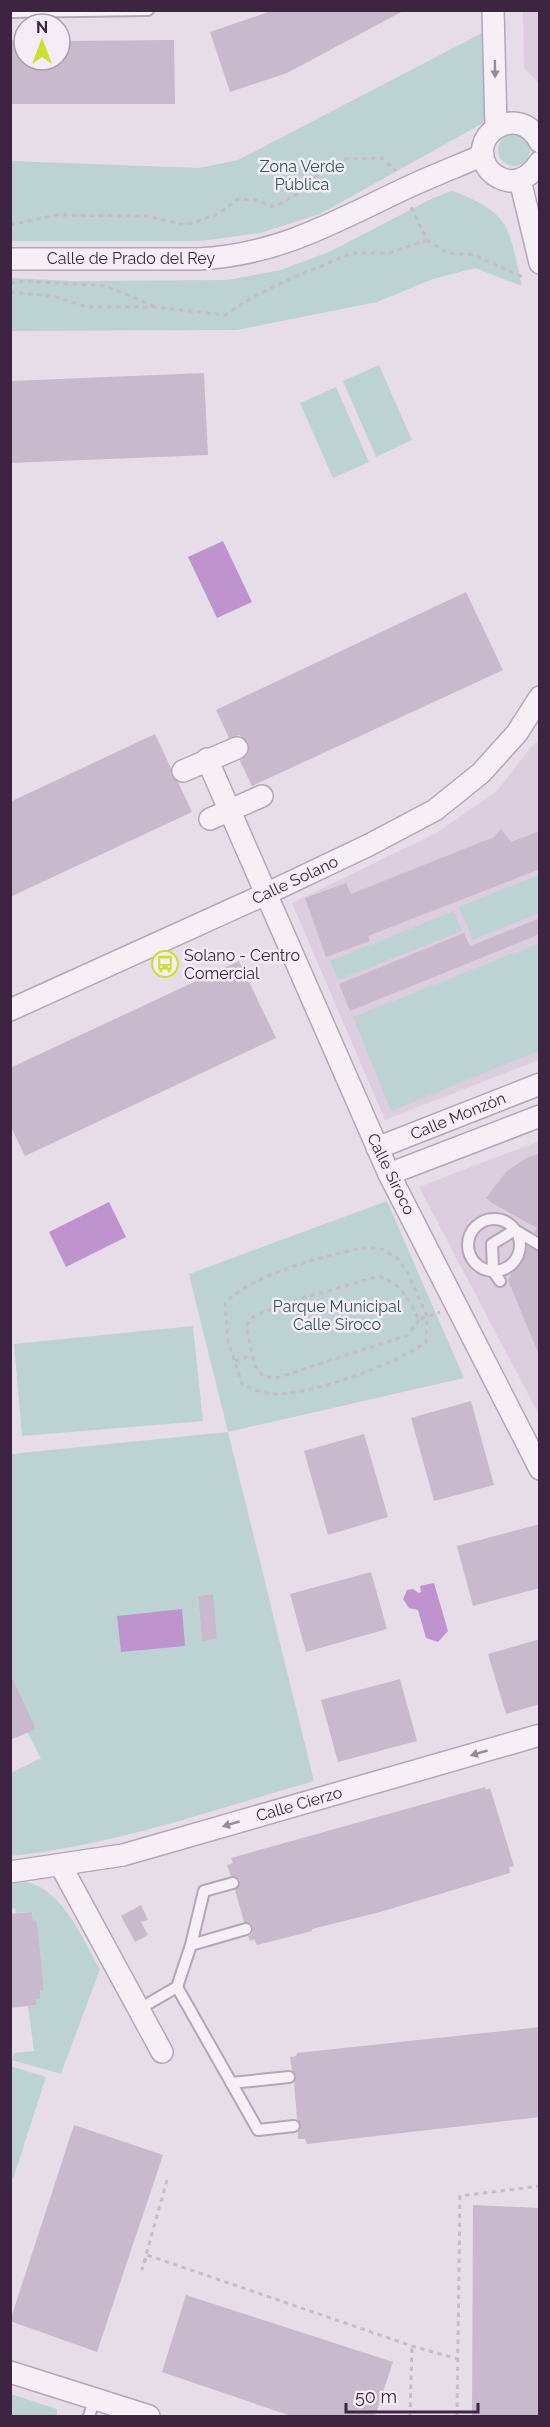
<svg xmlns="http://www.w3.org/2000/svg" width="550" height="2427" font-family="Raleway,sans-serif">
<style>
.built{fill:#dccede}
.green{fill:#bdd3d3;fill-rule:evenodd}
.water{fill:#bf93cd}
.building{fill:#c9b9cc}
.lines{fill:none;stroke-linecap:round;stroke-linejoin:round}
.service-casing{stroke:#b4a6b7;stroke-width:14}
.minor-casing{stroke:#b4a6b7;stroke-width:24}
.path{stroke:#c6bbc7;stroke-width:3;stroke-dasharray:4.5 4.5;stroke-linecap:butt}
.service{stroke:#f6f0f6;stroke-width:10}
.minor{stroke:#f6f0f6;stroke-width:21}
.oneway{fill:#9a8a9c}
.labels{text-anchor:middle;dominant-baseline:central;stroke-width:5;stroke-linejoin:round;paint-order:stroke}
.park-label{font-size:16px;fill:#305c5e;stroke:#f4ecf6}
.street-label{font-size:16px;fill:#3d2541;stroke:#f4ecf6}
.poi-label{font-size:16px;fill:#3d2541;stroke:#f4ecf6;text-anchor:start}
</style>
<rect width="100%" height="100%" fill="#e7dde9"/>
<path class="built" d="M523 11H539V83L524 68Z
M539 741V1060L385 1120 292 903 436 833 497 791 531 747Z
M539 1141V1415L419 1187Z"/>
<path class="green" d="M482 33 485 122 320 214 260 233 201 241H11V161L199 168 238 160Z
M498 150a16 16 0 1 1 32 0a16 16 0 1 1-32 0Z
M452 191C472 198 495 208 506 227 513 240 518 270 522 286L475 268 433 279 377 302 237 330 11 331V278L74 281 227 280 281 270 331 251 433 198Z
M379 365 412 440 376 457 343 381Z
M336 387 369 462 333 478 300 403Z
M539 875V913L473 940 459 907Z
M454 911 462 931 338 980 330 961Z
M539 943V1051L391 1111 353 1017Z
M387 1201 464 1378 228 1432 314 1781C214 1810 114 1845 11 1856V1773L41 1758 27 1732 35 1728 11 1675V1454L228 1432 189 1274ZM212 1594 217 1639 202 1640 198 1596Z
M193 1326 203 1421 22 1436 14 1344Z
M27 1882C64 1891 82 1939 100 1969L61 2074 12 2060 14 2053 34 2051 28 2006 36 2005V1999H40V1990L43 1980 38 1931 33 1921 32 1912 16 1913 15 1908 11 1909 10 1884Z
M10 2066 46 2077 13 2179 10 2178Z
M11 2394 57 2409V2416H11Z"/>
<path class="water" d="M223 541 252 602 217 618 188 557Z
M109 1202 126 1237 66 1267 49 1232Z
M434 1583 448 1631 438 1642 426 1638 418 1610 409 1608 403 1599 407 1590 413 1589 419 1593 421 1592 420 1586Z
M182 1609 185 1646 121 1652 117 1616Z"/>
<path class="building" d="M274 10H405L287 73 230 92 210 32Z
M10 40H24V60H60V41L174 40 175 104H10Z
M204 373 208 455 10 463V381Z
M466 592 503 670 252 786 240 761 247 755 248 742 239 735 229 738 216 710Z
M155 734 171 768 172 777 178 782 192 812 10 897V802Z
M501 829 511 842 540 831V869L368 936 370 941 326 957 305 898 346 883 351 894 494 837Z
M540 918V934L350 1011 339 984 464 933 470 946Z
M239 961 276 1038 25 1156 10 1125V1068Z
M540 1153V1236L534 1233 537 1228 492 1203 486 1198 506 1172 526 1158Z
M527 1246 540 1252 539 1355 508 1280Z
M471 1401 494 1485 434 1501 411 1418Z
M364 1434 388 1517 328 1535 304 1451Z
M540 1524V1588L473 1606 457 1546Z
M371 1572 387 1629 306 1652 290 1594Z
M213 1594 217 1639 202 1641 198 1596Z
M540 1639V1704L506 1714 488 1654Z
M10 1673 36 1729 10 1740Z
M400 1679 417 1741 338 1762 321 1700Z
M485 1787 486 1790 490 1788 514 1866 509 1867 510 1873 380 1912 312 1929V1931L257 1945 254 1939 250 1941 248 1936 252 1934 253 1927 251 1923 244 1922 235 1890 240 1885V1880L235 1876H231L227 1865 233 1863 231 1858Z
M141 1905 148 1920 141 1922 148 1935 135 1942 121 1916Z
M32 1912 33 1921H36L38 1930 43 1980V1990H40V1999H36V2005L10 2008V1914Z
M540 2027V2117L307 2144 305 2139H298V2132L301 2126 297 2119 294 2082 296 2076 292 2070 290 2057 296 2056 297 2053Z
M74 2125 163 2155 97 2352 10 2321Z
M473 2205 540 2208V2416H472Z
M186 2295 393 2362 375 2416H291L162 2372Z"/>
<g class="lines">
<defs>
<path id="service" d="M10 12 148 10
M468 1245a26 26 0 1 1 52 0a26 26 0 1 1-52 0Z
M500 1281 493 1271 492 1244 515 1230 540 1245
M191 1945 246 1929
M177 1987 191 1945 204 1891 233 1883
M139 2009 177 1987 258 2130 294 2126
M231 2083 289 2077
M89 2416 95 2399"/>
<path id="minor" d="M493 10 496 127
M540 142C518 99 462 138 490 171 495 176 503 180 510 181 524 181 533 173 540 162
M520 180 540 263
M10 259H198C278 255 332 223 402 190 429 177 456 167 483 155
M207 759 389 1174 540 1469
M183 771 237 748
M210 819 262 796
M10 1010 268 893 369 845 435 810 481 773 517 733 540 697
M377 1148 540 1084
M389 1174 540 1116
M61 1866 162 2052
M10 1872 123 1855 540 1735
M10 2372 149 2416"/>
</defs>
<use href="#service" class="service-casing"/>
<use href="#minor" class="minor-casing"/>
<path class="path" d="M10 225 57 215 146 216 185 225 216 215 238 199 256 200 274 207 298 194 319 174 343 159 382 158 396 171
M427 240 447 253 475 255 520 276 525 275
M10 283 27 281 105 286 154 306
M10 292 53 296 87 307H155L225 315 251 298 281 283 352 253H389L427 240 410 205
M362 1248H380L397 1258 407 1271 427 1316 426 1342C394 1365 317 1393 277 1394 265 1394 253 1390 242 1384L228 1341 225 1303C255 1273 321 1257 362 1248Z
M419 1320 408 1335 276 1378 263 1376 255 1366 246 1326 251 1318 261 1313 293 1301 379 1276C403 1285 407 1298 419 1320L440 1312
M235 1361 252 1355
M167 2180 142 2269 147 2255 412 2346 458 2359
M410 2416 412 2346
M457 2416 460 2196 540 2186"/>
<use href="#service" class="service"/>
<use href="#minor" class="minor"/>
</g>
<defs><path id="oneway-solid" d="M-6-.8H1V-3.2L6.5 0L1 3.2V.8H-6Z" transform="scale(1.5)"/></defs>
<g class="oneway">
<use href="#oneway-solid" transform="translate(495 69) rotate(89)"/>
<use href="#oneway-solid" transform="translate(479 1753) rotate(164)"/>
<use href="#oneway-solid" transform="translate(231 1824) rotate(164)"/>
</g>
<defs>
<symbol id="bus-ring" viewBox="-11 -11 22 22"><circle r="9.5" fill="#f4ecf6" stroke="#cddd32" stroke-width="1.5"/><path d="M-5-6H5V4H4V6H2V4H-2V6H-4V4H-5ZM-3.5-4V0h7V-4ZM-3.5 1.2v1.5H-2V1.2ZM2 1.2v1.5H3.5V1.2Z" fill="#cddd32"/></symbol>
</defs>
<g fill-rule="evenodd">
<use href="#bus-ring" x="150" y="949" width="30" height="30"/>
</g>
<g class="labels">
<g class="park-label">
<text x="302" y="166">Zona Verde<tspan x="302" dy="18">Pública</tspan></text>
<text x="337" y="1306">Parque Municipal<tspan x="337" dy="18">Calle Siroco</tspan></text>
</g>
<g class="street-label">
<text x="131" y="258">Calle de Prado del Rey</text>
<text transform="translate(295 880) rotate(-25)">Calle Solano</text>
<text transform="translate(458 1116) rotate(-22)">Calle Monzón</text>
<text transform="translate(391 1174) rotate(64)">Calle Siroco</text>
<text transform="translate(299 1804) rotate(-16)">Calle Cierzo</text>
</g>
<g class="poi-label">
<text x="184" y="955">Solano - Centro<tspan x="184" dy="18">Comercial</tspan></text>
</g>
</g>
<rect width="550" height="2427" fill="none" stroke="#3d2541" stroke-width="24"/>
<g transform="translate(42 42)"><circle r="28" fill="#f4ecf6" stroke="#ab9cae" stroke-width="1.5"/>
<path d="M0-4.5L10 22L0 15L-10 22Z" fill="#cddd32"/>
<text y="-9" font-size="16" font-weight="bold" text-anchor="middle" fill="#3d2541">N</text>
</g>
<path d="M346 2403v9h132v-9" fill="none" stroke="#3d2541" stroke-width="3"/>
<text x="355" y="2403" font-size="18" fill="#3d2541" stroke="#f4ecf6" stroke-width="4.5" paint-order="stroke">50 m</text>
</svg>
